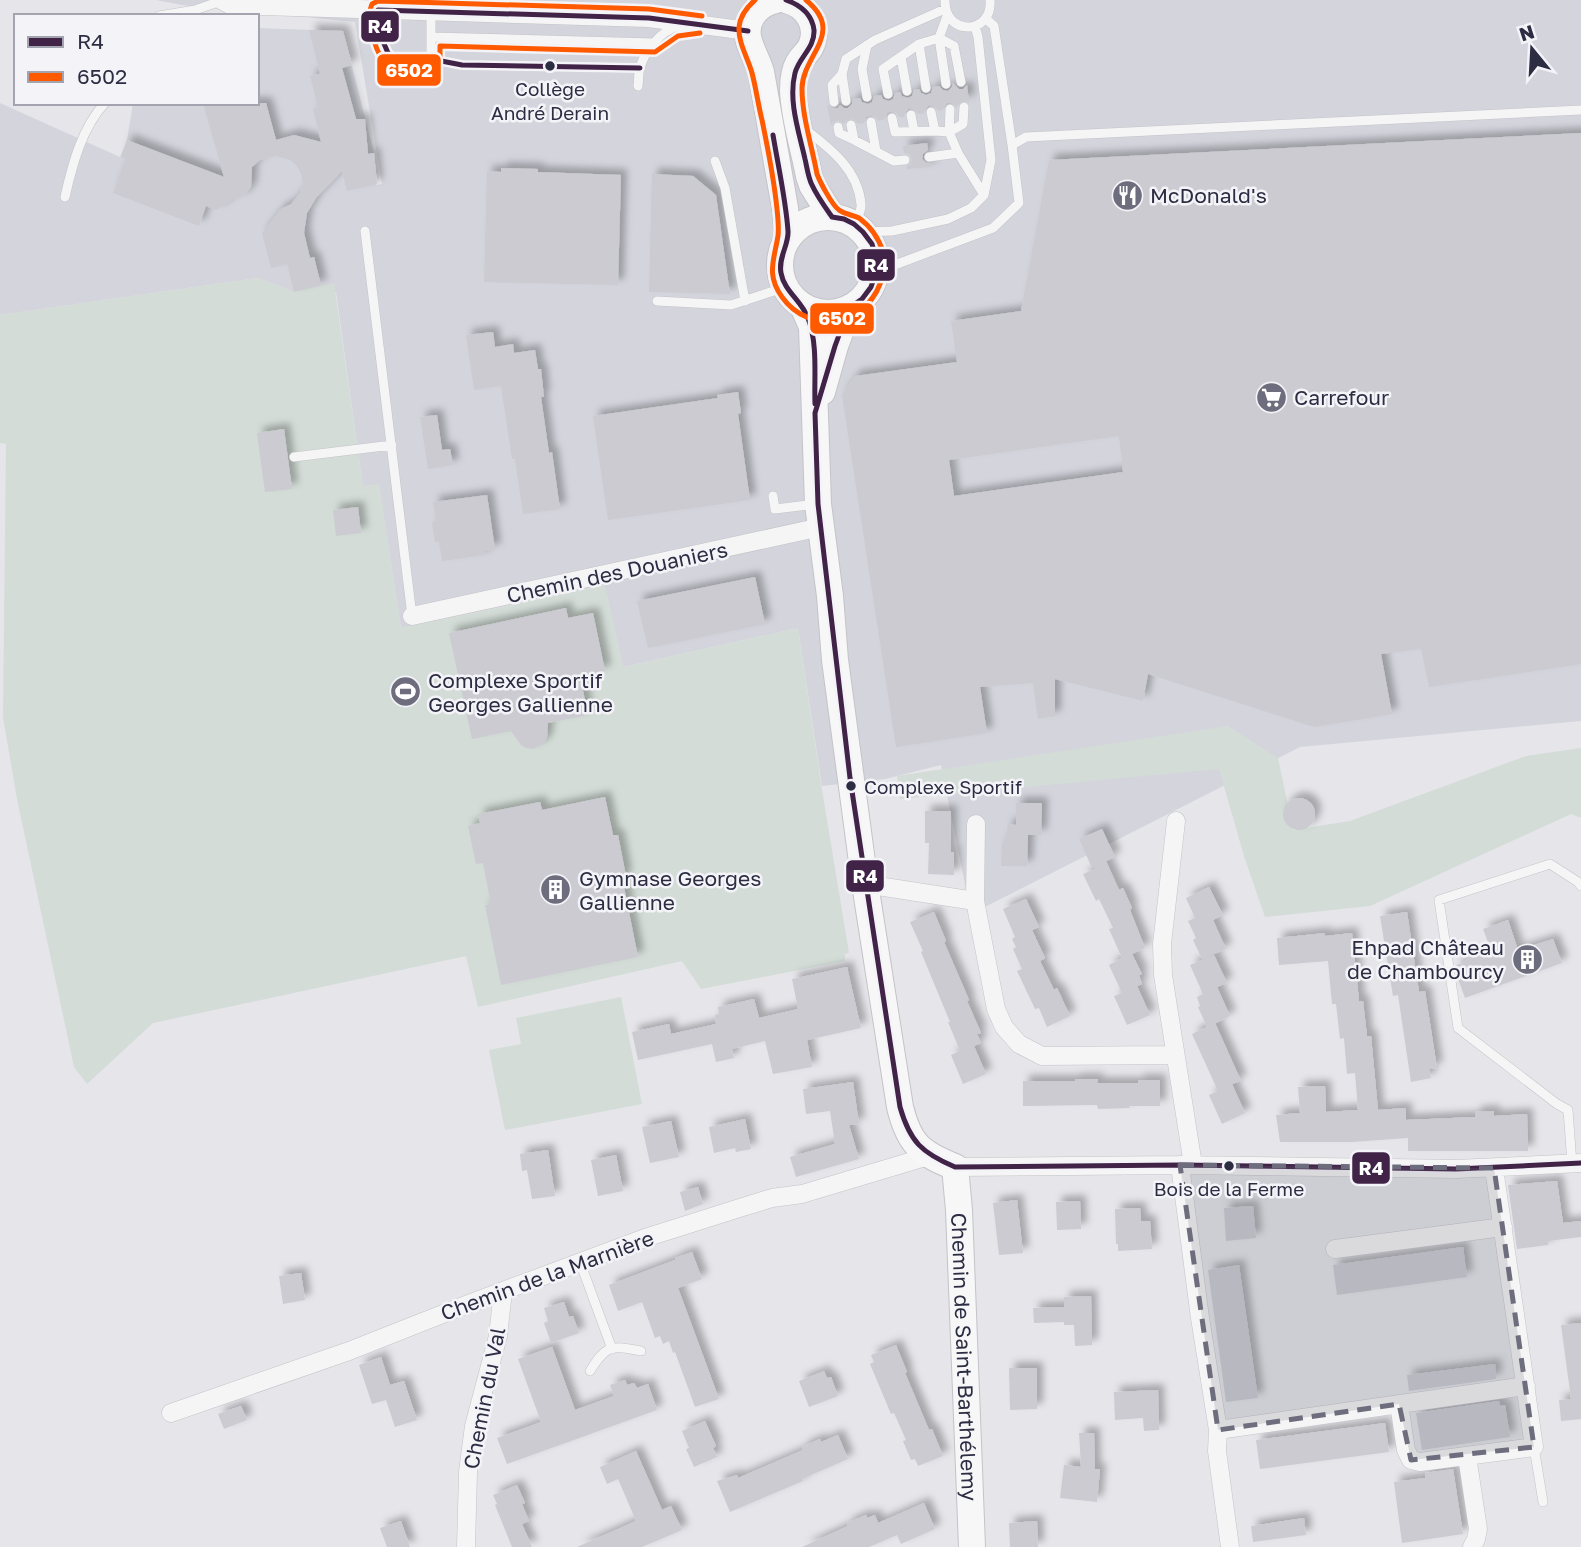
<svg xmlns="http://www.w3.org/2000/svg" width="1581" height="1547" font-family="'Golos Text',sans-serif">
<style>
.built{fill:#d4d4dd}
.green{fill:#d3dcd7}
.building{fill:#cbcbd1;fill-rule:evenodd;filter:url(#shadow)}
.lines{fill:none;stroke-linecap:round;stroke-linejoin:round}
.lane-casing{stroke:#c3c3c8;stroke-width:10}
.street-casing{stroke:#c3c3c8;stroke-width:19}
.secondary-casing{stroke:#c3c3c8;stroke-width:28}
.lane{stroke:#f5f5f6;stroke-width:9}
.street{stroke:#f5f5f6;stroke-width:18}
.secondary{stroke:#f7f7f8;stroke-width:26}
.bus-1-casing{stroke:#f4f4f8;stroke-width:10}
.bus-2-casing{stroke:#f4f4f8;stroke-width:10}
.bus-1{stroke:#402347;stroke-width:5}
.bus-2{stroke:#ff5a00;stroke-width:5}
.marked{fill:#6d6d7d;fill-opacity:0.2;stroke:#6d6d7d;stroke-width:5;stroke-dasharray:14 9;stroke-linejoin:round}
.bus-dot{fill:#2c2d43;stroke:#f4f4f8;stroke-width:2.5}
.labels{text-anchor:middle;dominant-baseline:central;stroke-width:5;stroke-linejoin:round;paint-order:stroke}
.bus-label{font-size:19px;fill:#2c2d43;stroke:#f4f4f8}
.poi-label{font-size:21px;fill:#2c2d43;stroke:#f4f4f8;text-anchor:start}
.street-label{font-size:21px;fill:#2c2d43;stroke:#f4f4f8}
.line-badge{stroke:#f4f4f8;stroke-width:2.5}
.badge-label{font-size:19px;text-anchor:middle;font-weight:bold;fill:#fff}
</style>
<defs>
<filter id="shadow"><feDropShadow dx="6" dy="-6" stdDeviation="3.5" flood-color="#0004"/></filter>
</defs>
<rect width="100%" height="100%" fill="#e5e5ea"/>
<path class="built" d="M156 0H1581V721L1300 747 971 914 941 765 885 779 822 786 798 628 623 667 604 585 401 628 379 485 363 487 336 292H294L258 278 0 315V103L120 157 127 140 133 103H257V28L343 31 374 153 376 185 382 184 355 22 182 5Z"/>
<path class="green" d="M258 278 294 292 334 283 363 486 379 484 401 628 605 585 623 667 798 628 822 790 849 953 845 954V961L701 989 682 961 478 1007 466 956 153 1023 87 1084 74 1067 17 799 3 717 6 444 0 443V315Z
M1228 726 1278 758 1293 830 1350 821 1526 756 1581 748V818L1571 814 1370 906 1265 917 1244 856 1219 769 900 799 897 776Z
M621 997 642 1104 505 1130 489 1050 521 1044 516 1018Z"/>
<path class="building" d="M309 30 343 31 352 65 342 68 356 119H365L368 154 374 153 377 184 347 191 342 171 316 198 307 213 304 233 310 258 314 257 321 285 294 292 287 264 271 268 262 233 281 209 291 204 300 193 303 183 301 173 296 165 290 160 276 156 266 158 260 160 252 167 251 187 244 196 233 199 216 210 206 206 199 226 113 193 126 159 121 157 127 140 224 177 203 103H266L276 140 294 135 321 142 313 109 318 107 310 76 320 74Z
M953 83 959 89H963L967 85 969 103 965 100 962 101 958 104 957 108 953 103H947L944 106 943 110 938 111 934 106 929 105 925 109 924 113 918 114 914 109 909 108 905 112 904 117H899L897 113 891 111 887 113 885 119 878 121 876 117 871 115 866 117 864 123 858 124 853 118 847 119 844 124 838 120 833 122 831 126 827 104 832 109 838 108 840 105 844 108H848L852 104 853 99 860 98 862 102 868 104 872 102 874 96 881 95 883 99 889 101 893 99 895 93 900 92 902 96 908 98 912 96 914 90 919 89 921 93 926 95 931 93 933 87 939 86 943 90 948 91 952 87Z
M1581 133V664L1429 687 1421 649 1381 654 1392 714 1314 727 1148 674 1143 701 1055 679V716L1038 719 1033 683 980 687 987 733 896 747 842 395 855 376 957 362 951 321 1021 311 1049 160ZM1119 436 1123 472 954 496 949 460Z
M927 143 928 150 923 154 922 159 926 163 931 164V167L907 169 906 167 911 164 912 159 909 154 904 153 903 146Z
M501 168 538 169V172L621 175 618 285 484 282 487 171 501 172Z
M652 174 693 176 716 195 730 294 649 292Z
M493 332 495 347 513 344 514 353 535 350 538 369H541L544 397H541L549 453 552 452 560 509 523 514 515 459H512L501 386 474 390 466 335Z
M738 392 741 413 738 414 750 500 608 520 593 416 718 398 717 395Z
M437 415 442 450 450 449 453 465 428 469 420 417Z
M284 429 292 489 265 492 257 433Z
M487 495 495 549 484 551 485 555 442 561 439 542H435L432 522 436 521 433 502Z
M358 507 361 533 336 536 333 510Z
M755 577 765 624 648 648 637 601Z
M566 608 568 618 593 613 605 671 580 676 588 715 548 723 547 737 545 741 541 745 533 749 526 748 521 745 511 731 472 739 449 633Z
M605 797 613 835H618L626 876 622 877 638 957 501 985 485 905 491 904 483 863 476 864 468 826 480 823 478 814 540 802 542 810Z
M1283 814a16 16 0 1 1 32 0a16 16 0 1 1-32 0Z
M1016 803H1042L1041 835H1028L1027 866H1001L1002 843H1005L1008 824 1016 825Z
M925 811H951V852H954V875L928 874 929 843H925Z
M1102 829 1115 857 1106 861 1119 890 1123 888 1132 908 1130 910 1145 948 1132 954 1142 974 1139 975 1142 984 1137 986 1150 1015 1127 1025 1114 996 1122 993 1109 965 1122 958 1109 929 1113 928 1099 899 1096 901 1083 874 1097 868H1092L1079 839Z
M1209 887 1223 915 1213 920 1226 949 1202 959 1193 940 1196 938 1188 921 1195 918 1186 898Z
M1026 899 1039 927 1032 930 1045 958 1040 961 1054 990 1057 988 1070 1016 1047 1027 1039 1008 1035 1009 1017 971 1022 969 1013 949 1016 947 1012 939 1015 937 1003 909Z
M934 912 946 941 944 942 969 1000 967 1001 981 1033 977 1034 981 1043 974 1046 986 1074 963 1084 951 1055 960 1051 948 1022H950L921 952 923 951 910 922Z
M1407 912 1419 992 1425 991 1437 1068 1429 1069 1431 1078 1411 1082 1398 995 1393 996 1380 916Z
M1508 920 1518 950 1553 939 1562 963 1465 998 1458 979 1456 965 1463 963 1469 957 1492 953 1483 929Z
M1325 933V936L1352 933 1359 1001H1363L1367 1036H1371L1378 1110 1406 1108V1120L1475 1117V1112L1494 1111V1116L1527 1114 1528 1151H1408V1138L1352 1142H1280L1276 1115 1300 1113 1298 1087 1325 1086 1326 1112 1358 1110 1355 1073 1347 1074 1344 1038 1340 1039 1336 1004H1332L1328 961 1279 965 1277 938Z
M1214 955 1227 983 1217 987 1230 1016 1212 1025 1215 1023 1241 1081 1232 1084 1245 1113 1222 1124 1209 1095 1218 1091 1192 1034 1207 1027 1198 1007 1200 1006 1197 997 1203 994 1190 965Z
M847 967 861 1028 807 1040 812 1067 773 1074 765 1041 732 1049 734 1058 716 1062 712 1044 638 1060 632 1032 669 1024 671 1034 716 1024 715 1015 719 1014 718 1007 754 999 759 1018 798 1009 792 979Z
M1075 1079H1098L1097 1083H1138V1080H1160V1106H1129L1130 1108 1098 1109 1097 1105 1023 1106V1081H1075Z
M853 1082 859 1124 849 1125 859 1159 796 1177 790 1157 835 1144 830 1111 806 1114 803 1089Z
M745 1119 751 1149 736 1152 735 1148 714 1153 709 1127Z
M671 1121 679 1157 650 1163 642 1127Z
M548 1150 555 1196 532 1199 527 1170 522 1171 520 1154Z
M616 1155 623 1191 598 1196 591 1160Z
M1557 1181 1563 1223 1581 1221V1237L1548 1241V1245L1517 1249 1508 1185Z
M698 1187 703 1204 685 1211 680 1192Z
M1017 1200 1023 1253 999 1255 993 1203Z
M1080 1201 1081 1229 1057 1230 1056 1202Z
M1253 1206 1256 1238 1226 1241 1224 1208Z
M1140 1208 1141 1221H1150L1152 1249 1118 1251V1244H1116L1115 1209Z
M1463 1247 1467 1277 1337 1295 1333 1265Z
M692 1252 702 1279 678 1288 719 1399 695 1407 675 1352 673 1353 669 1341 663 1344 660 1336 655 1338 642 1302 618 1311 609 1285 675 1260V1258Z
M1239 1265 1258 1398 1226 1402 1208 1270Z
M301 1273 305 1300 283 1304 279 1276Z
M1091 1296 1092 1345 1075 1346 1074 1325H1064V1322L1034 1323 1033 1308 1064 1307V1297Z
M564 1302 569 1317 573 1316 579 1333 551 1343 544 1323 548 1321 544 1308Z
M1581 1323V1419L1561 1421 1559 1400 1571 1399 1561 1325Z
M896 1345 907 1372 905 1373 929 1430 932 1429 943 1456 918 1466 915 1459 911 1460 903 1441 906 1440 894 1413 891 1414 870 1364 874 1362 871 1355Z
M552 1347 575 1410 614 1396 610 1385 625 1380 627 1385 634 1383 637 1388 648 1384 657 1410 507 1464 497 1438 541 1422 518 1359Z
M381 1357 390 1385 404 1381 417 1420 395 1427 386 1400 372 1404 359 1365Z
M1495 1364 1496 1379 1409 1391 1407 1375Z
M1009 1368H1037V1409L1010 1410Z
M824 1371 827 1378 831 1377 838 1396 809 1407 799 1381Z
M1158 1390 1159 1430 1144 1431 1143 1418 1115 1420 1114 1392Z
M1499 1401 1500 1406 1505 1405 1510 1437 1422 1450 1416 1413Z
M241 1406 247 1420 224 1429 218 1414Z
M705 1421 716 1446 713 1448 717 1457 694 1467 686 1449 689 1448 682 1431Z
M1385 1423 1389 1452 1260 1469 1256 1440Z
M1079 1433H1094L1095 1469H1100L1097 1502 1060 1498 1064 1465 1081 1467Z
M838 1435 848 1459 802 1479 803 1481 730 1512 717 1481 737 1475 738 1478 803 1450 802 1447 820 1439 821 1442Z
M636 1451 662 1510 671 1506 682 1530 642 1547H577L636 1521 618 1479 607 1484 600 1467Z
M1453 1469 1463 1534 1402 1543 1394 1482 1425 1478V1473Z
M517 1485 525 1503 522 1504 529 1521 522 1524 532 1547H512L495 1505 497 1504 493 1495Z
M924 1503 935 1529 901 1544 897 1535 869 1547H802L848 1526 847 1523 866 1515 867 1518 875 1515 878 1523Z
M1304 1518 1306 1535 1253 1542 1251 1526Z
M401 1521 410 1547H387L380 1528Z
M1037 1521 1038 1547H1010L1009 1523Z"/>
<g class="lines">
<defs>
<path id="lane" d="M945 0C944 37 993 35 990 0
M378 10 382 39 388 53 397 60 431 59 462 65 640 68
M159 16 195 10 221 1
M431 37 654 43
M939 38 954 46 961 82
M939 38 946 84
M901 57 907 91
M431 59V12
M638 86C639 80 638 74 640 68 645 50 661 31 678 26
M926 88 919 44 939 38 947 16
M888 94 883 69 919 44
M867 97 862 69 867 45
M846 101 842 74 846 59 875 40 945 9
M834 102 832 85 842 74
M931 112 935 131
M911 115 914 131
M892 118 895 132 935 131 949 132 958 153
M871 122 876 151
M851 125 854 140 894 161 905 160
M838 127 839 133 854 140
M806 130C831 149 858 170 861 204 862 210 857 218 854 224
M949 132 963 124 964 107
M949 132 950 109
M1012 145 1026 137 1581 110
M929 157 958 153 984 195
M715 161 725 188 745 301
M65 197C72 166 82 127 105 103
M365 231 412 616
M863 232 892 231 948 219 971 208 984 195 991 160 978 37 975 26
M876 272 993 228 1019 203 1012 145 994 26 986 19
M657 301 731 305 786 287
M294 457 392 445
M773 496 775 509 816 504
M1572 1164 1568 1110 1557 1104 1458 1028 1439 900 1550 864 1578 882 1581 886
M580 1262 612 1349
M590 1371C606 1345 611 1345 641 1351
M1534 1447 1543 1502"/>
<path id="street" d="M221 0 230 5 649 18 748 31
M412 616 821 527
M1176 821 1162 944 1163 975 1193 1165
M976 824 975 901 996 1009 1004 1027 1019 1044 1042 1056 1175 1055
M865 884 975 901
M1180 1165 1200 1318 1218 1430 1217 1451 1230 1547
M955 1167 1180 1165 1456 1169 1581 1163
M1335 1249 1503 1227
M1399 1404 1406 1450 1411 1460 1420 1462 1534 1447 1494 1168
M171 1413 349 1351 463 1306 648 1237 746 1206 772 1198 802 1194 929 1156
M1218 1430 1526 1386
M1467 1456 1478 1529 1476 1539 1472 1547
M466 1547 468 1472 474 1426 498 1336 503 1291"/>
<g id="secondary">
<path d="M776 0C757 4 743 21 749 41 752 52 758 61 761 72L785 208 788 238"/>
<path d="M786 0C807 5 820 26 811 46 808 53 801 57 798 64 794 71 793 82 793 90 794 118 804 149 809 176L812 185 832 217"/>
<circle cx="828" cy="265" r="48"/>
<path id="s1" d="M803 306 812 327 818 504 830 596 835 660 865 884 900 1107C909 1144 920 1153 955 1167L959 1210 972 1547"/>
<path d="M822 392 835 346 849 308"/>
</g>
</defs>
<use href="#lane" class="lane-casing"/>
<use href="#street" class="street-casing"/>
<use href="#secondary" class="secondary-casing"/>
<use href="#lane" class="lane"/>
<use href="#street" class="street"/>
<use href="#secondary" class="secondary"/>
<defs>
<path id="bus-1" d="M786 0C800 5 812 14 814 30 815 48 799 57 795 73 788 101 799 132 805 159 807 167 808 177 812 185 817 196 825 207 832 217L844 219 854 224 863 232 872 244 876 258V272L871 287 862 299 849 308 835 346 815 413 818 504 850 778 900 1107C910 1142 922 1153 955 1167L1180 1165 1456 1169 1581 1163
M640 68 462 65 431 59 397 60 388 53 382 39 378 10 649 18 748 31
M773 135C778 165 786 201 788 231 789 245 778 257 781 273 784 291 802 301 808 318 818 344 814 377 815 404"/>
<path id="bus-2" d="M755 0C747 7 740 16 739 27 738 43 748 58 752 73 756 88 758 104 762 120 768 149 774 179 777 209 778 218 779 227 778 236 774 260 766 275 782 297 809 335 864 326 880 284 884 274 885 262 883 252 879 239 870 226 859 218 853 215 844 214 839 210 832 205 820 182 817 174 812 146 802 117 802 88 803 54 846 33 806 0
M700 33 678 36 655 52 440 46V61L435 67C399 75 378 71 372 30 370 22 368 12 372 4L378 1 649 9 702 16"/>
</defs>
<use href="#bus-1" class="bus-1-casing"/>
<use href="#bus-2" class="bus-2-casing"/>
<use href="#bus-1" class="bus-1"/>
<use href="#bus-2" class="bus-2"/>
</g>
<path class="marked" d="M1180 1165 1494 1168 1534 1447 1411 1460 1399 1404 1218 1430Z"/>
<defs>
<symbol id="restaurant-disc" viewBox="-11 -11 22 22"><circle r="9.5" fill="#6d6d7d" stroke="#f4f4f8"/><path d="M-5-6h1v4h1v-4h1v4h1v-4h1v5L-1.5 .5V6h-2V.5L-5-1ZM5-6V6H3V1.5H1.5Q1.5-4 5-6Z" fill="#fff"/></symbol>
<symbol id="supermarket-disc" viewBox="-11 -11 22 22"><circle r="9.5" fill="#6d6d7d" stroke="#f4f4f8"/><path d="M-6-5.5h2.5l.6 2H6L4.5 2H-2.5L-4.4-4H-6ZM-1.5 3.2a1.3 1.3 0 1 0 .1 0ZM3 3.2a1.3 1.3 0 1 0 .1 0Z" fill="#fff"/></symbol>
<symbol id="stadium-disc" viewBox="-11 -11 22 22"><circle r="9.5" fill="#6d6d7d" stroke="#f4f4f8"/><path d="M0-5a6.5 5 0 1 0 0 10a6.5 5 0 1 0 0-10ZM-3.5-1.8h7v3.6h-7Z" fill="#fff"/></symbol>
<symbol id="building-disc" viewBox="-11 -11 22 22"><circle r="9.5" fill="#6d6d7d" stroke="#f4f4f8"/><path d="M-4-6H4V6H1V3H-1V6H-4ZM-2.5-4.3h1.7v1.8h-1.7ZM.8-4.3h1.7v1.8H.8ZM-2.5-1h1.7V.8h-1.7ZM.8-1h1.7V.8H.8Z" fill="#fff"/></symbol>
</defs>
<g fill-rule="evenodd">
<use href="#restaurant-disc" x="1110" y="178" width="35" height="35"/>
<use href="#supermarket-disc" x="1254" y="380" width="35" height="35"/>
<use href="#stadium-disc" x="388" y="674" width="35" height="35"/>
<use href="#building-disc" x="538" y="872" width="35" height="35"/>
<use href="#building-disc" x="1510" y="942" width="35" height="35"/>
</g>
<g class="bus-dot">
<circle cx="550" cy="66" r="6"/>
<circle cx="851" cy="786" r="6"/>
<circle cx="1229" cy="1166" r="6"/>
</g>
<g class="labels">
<g class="bus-label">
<text x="550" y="88">Collège<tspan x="550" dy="24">André Derain</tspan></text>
<text x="864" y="786" text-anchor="start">Complexe Sportif</text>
<text x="1229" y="1188">Bois de la Ferme</text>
</g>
<g class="poi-label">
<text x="1150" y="195">McDonald's</text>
<text x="1294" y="397">Carrefour</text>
<text x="428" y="680">Complexe Sportif<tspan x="428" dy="24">Georges Gallienne</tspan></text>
<text x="579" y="878">Gymnase Georges<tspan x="579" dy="24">Gallienne</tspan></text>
<text x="1504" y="947" text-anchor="end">Ehpad Château<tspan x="1504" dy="24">de Chambourcy</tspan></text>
</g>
<g class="street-label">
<text transform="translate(617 572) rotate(-12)">Chemin des Douaniers</text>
<text transform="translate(547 1275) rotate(-20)">Chemin de la Marnière</text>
<text stroke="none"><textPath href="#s1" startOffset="1085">Chemin de Saint-Barthélemy</textPath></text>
<text transform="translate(484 1398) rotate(-79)">Chemin du Val</text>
</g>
</g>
<g class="line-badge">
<rect x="360" y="10" width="40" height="33" rx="7" fill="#402347"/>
<rect x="376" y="53" width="66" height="34" rx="7" fill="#ff5a00"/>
<rect x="856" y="248" width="40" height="34" rx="7" fill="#402347"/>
<rect x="809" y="302" width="66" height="33" rx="7" fill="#ff5a00"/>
<rect x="845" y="859" width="40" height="34" rx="7" fill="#402347"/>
<rect x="1351" y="1151" width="40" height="34" rx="7" fill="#402347"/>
</g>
<g class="badge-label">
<text x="380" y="33">R4</text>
<text x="409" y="77">6502</text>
<text x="876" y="272">R4</text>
<text x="842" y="325">6502</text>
<text x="865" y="883">R4</text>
<text x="1371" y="1175">R4</text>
</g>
<rect x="14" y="14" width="245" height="91" fill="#f4f4f8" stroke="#a4a4b0" stroke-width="2"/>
<rect x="28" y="37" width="35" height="10" fill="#402347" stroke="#a4a4b0" stroke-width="2"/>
<text x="77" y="49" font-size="21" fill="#2c2d43">R4</text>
<rect x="28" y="72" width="35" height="10" fill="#ff5a00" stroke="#a4a4b0" stroke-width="2"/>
<text x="77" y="84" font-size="21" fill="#2c2d43">6502</text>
<g transform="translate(1532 49) rotate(342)" stroke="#f4f4f8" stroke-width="5" paint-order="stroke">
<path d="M0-5L12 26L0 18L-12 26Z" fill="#2c2d43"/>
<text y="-10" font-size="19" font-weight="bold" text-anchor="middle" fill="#2c2d43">N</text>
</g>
</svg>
